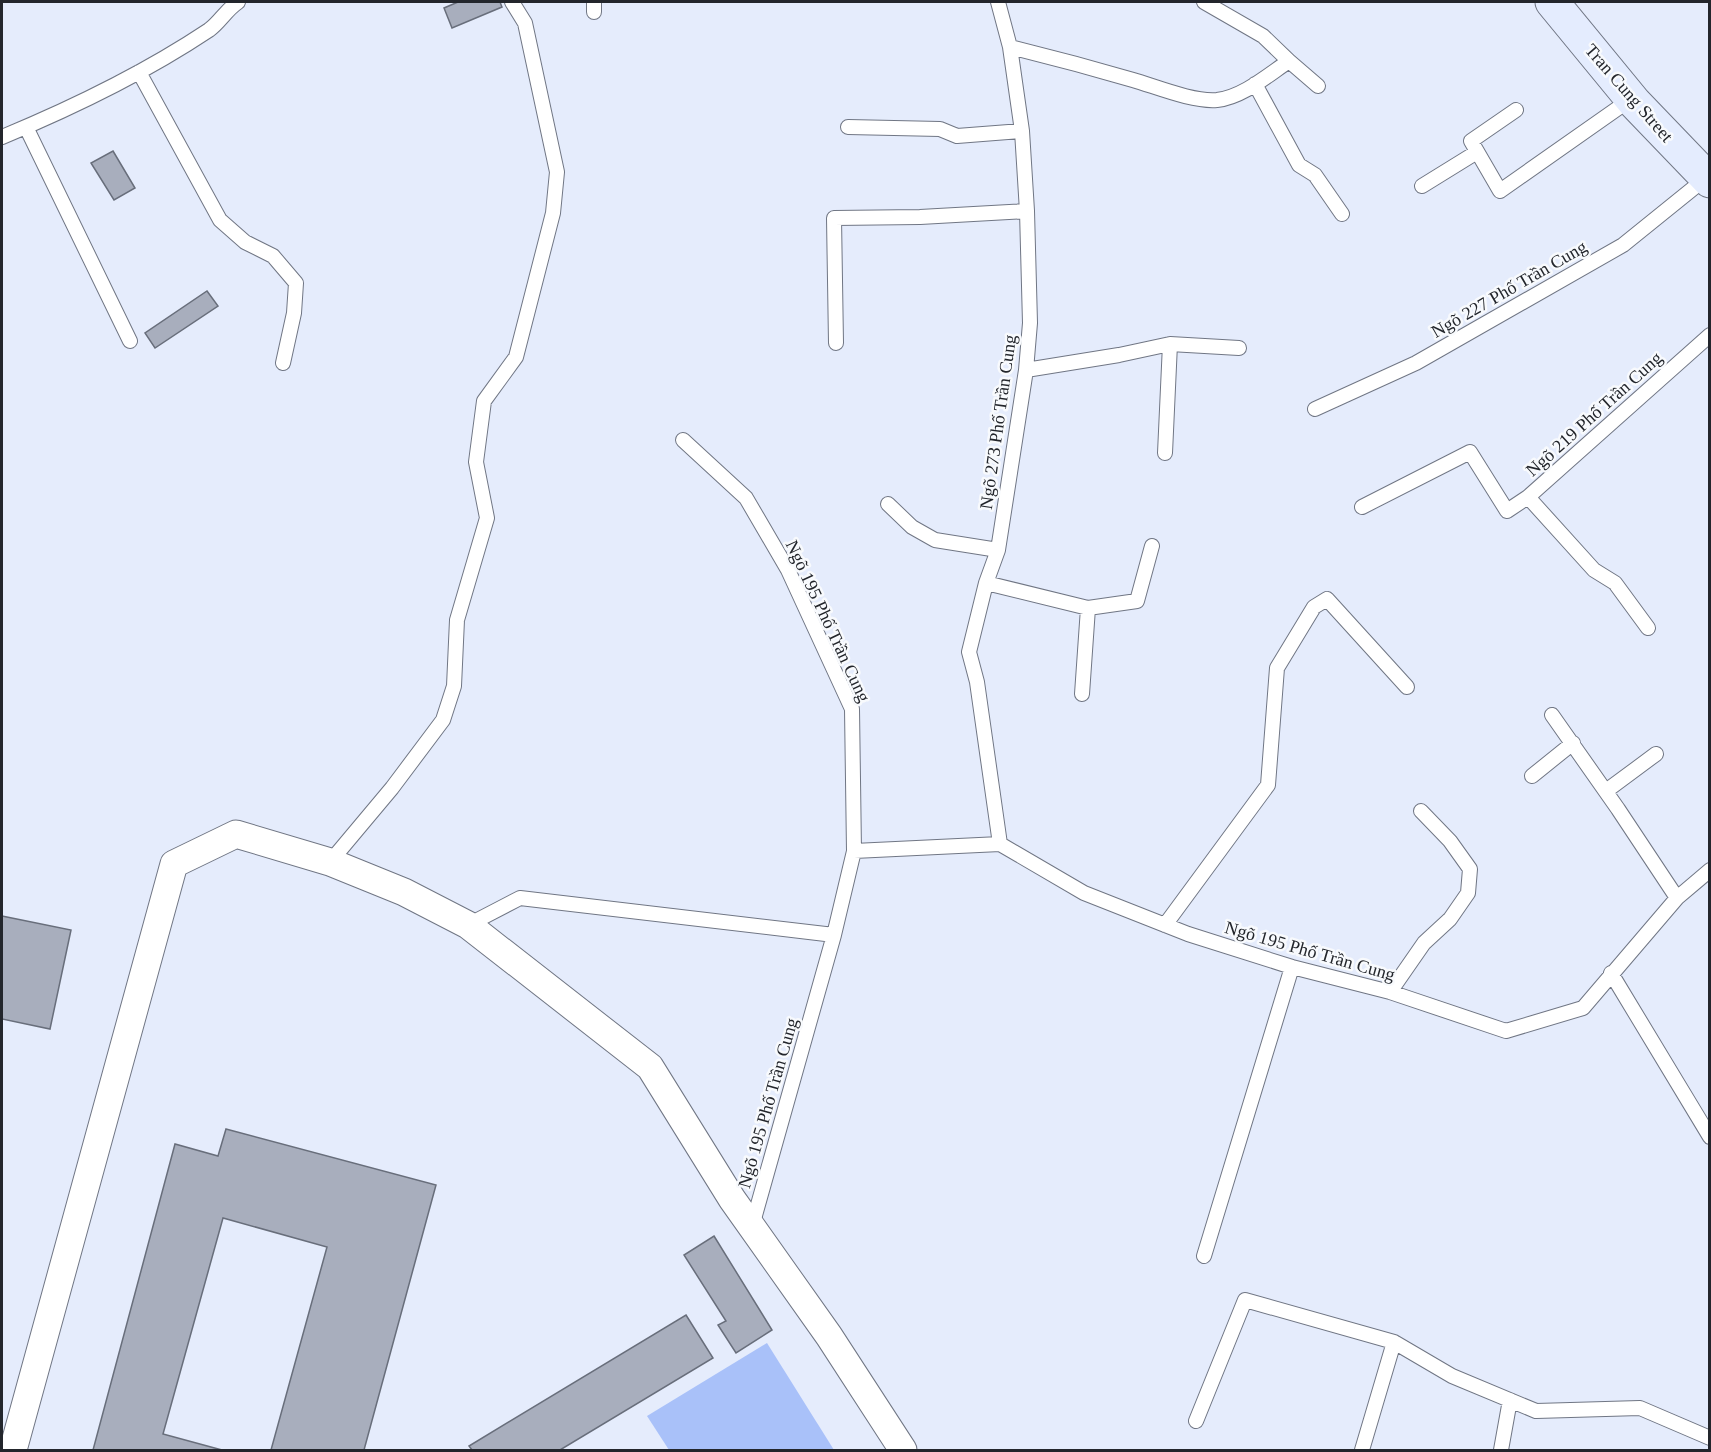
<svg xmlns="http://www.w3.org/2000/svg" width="1711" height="1452" font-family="Georgia,serif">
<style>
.green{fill:#a9c1f9}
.building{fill:#a8aebd;stroke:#686e7b;stroke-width:1.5}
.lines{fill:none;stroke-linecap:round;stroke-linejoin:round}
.service-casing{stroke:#707684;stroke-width:16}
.minor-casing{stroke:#707684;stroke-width:29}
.secondary-casing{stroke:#707684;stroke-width:35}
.service{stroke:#fff;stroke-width:14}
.minor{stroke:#fff;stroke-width:27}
.secondary{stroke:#e4ecfe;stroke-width:33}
.labels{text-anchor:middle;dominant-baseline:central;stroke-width:5;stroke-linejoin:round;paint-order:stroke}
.street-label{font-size:18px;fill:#23262c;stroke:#f8fafd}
</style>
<rect width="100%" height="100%" fill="#e5ecfc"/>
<path class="green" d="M767 1343 834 1450H669L647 1416Z"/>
<path class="building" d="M458 2H500L502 7 452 28 444 8Z
M113 151 135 188 114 200 91 163Z
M207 291 218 306 155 348 145 333Z
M2 916 71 930 50 1029 2 1019Z
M226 1129 436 1185 364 1450H271L327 1247 223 1218 163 1434 222 1450H93L175 1144 218 1156Z
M714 1236 772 1330 736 1353 718 1325 726 1321 684 1255Z
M686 1315 713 1358 560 1450H472L469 1446Z"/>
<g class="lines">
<defs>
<path id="service" d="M998 2 1010 47 1022 131 1027 211 1030 323 1026 370 998 550 986 583 969 652 977 682 1000 844
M1204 2 1263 36 1289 61
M594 12V2
M1010 47C1051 57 1092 68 1133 80 1157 87 1193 102 1217 100 1243 97 1268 75 1289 61L1318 86
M139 72 220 220 245 242 273 256 296 283 294 313 283 363
M1255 84 1299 165 1315 175 1342 214
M1516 110 1471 141 1500 191 1631 99
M26 127 130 341
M848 127 940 129 957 136 1022 131
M2 137C72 108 146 72 209 30 220 22 227 9 238 2
M1422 186 1477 152
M836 343 834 218 920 217 1027 211
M1026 370 1119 355 1170 344 1239 348
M1315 409 1416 363 1623 245 1706 178
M683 440 746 498 788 570 852 709 854 851 834 935 752 1226
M1165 453 1170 344
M888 504 912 527 935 540 998 550
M1362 507 1470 452 1507 511 1528 497
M986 583 1088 608 1137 601 1152 546
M1648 628 1615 583 1594 570 1528 497 1710 335
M1082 694 1088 608
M1552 715 1618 809 1677 898
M1532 776 1573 743
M1606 791 1656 754
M854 851 1000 844 1084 893 1188 934 1292 967 1390 992 1506 1031 1583 1008 1677 898 1710 870
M330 862 392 788 443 720 454 686 457 620 487 518 476 462 484 401 516 357 553 213 557 172 525 23 512 2
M468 925 520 898 834 935
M1165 925 1268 785 1277 668 1314 607 1327 599 1407 687
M1611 973 1710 1137
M1390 992 1424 943 1450 919 1468 893 1470 869 1450 841 1421 811
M1204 1256 1292 967
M1196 1421 1245 1300 1394 1342 1452 1376 1536 1411 1640 1408 1710 1438
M1362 1450 1394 1342
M1501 1450 1510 1400"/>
<path id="minor" d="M13 1450 174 864 236 834 330 862 404 892 468 925 650 1067 732 1199 829 1336 903 1450"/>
<path id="secondary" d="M1552 2 1635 103 1710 181"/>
</defs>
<use href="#service" class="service-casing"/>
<use href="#minor" class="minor-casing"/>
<use href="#secondary" class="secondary-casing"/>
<use href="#service" class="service"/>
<use href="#minor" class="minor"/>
<use href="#secondary" class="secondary"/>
</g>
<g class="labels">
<g class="street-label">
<text transform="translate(1629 93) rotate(49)">Tran Cung Street</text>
<text transform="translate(1509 289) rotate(-30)">Ngõ 227 Phố Trần Cung</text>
<text transform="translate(1594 414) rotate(-42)">Ngõ 219 Phố Trần Cung</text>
<text transform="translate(998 422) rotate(-82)">Ngõ 273 Phố Trần Cung</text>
<text transform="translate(828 621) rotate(65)">Ngõ 195 Phố Trần Cung</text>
<text transform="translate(1310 951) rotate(16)">Ngõ 195 Phố Trần Cung</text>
<text transform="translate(768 1103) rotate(-74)">Ngõ 195 Phố Trần Cung</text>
</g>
</g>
<rect width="1711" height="1452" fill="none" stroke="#23262c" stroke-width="6"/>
</svg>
